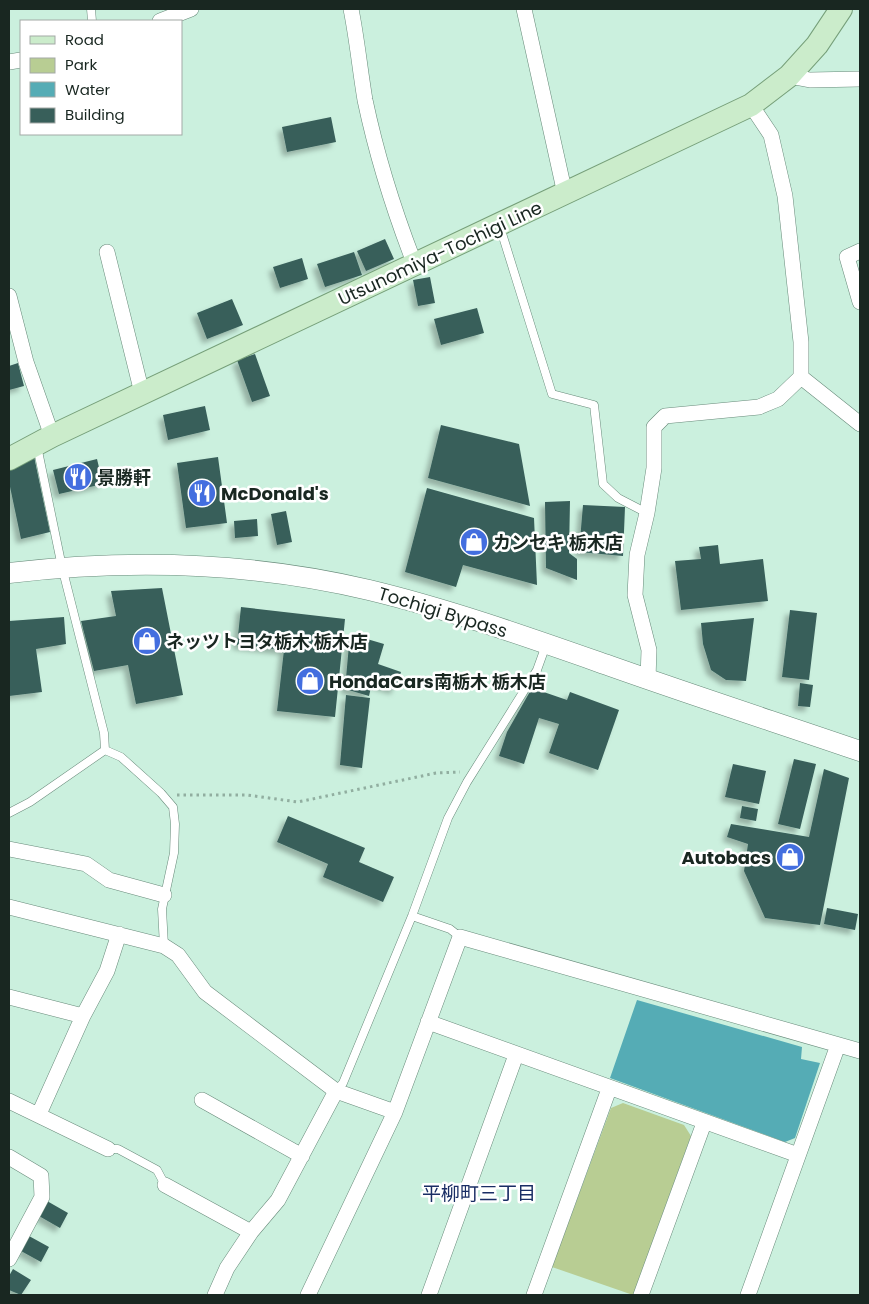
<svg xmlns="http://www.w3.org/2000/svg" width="869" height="1304" font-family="Poppins,'Noto Sans JP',sans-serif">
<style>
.green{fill:#b8cd93}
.water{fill:#55acb5}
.building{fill:#385f5a;filter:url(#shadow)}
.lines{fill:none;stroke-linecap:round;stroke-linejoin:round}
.service-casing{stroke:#698b7b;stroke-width:9}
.minor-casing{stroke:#698b7b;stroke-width:16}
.secondary-casing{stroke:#698b7b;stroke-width:21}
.primary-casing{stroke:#769f79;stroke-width:24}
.path{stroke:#91aea0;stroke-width:3;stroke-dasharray:2.5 4;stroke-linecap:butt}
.service{stroke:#fff;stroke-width:8}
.minor{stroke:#fff;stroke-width:15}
.secondary{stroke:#fff;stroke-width:20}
.primary{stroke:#cbeccb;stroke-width:22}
.labels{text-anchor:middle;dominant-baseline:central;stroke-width:5;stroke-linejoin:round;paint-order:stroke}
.street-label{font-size:18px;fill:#192721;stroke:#fff}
.poi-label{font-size:18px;font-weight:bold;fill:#192721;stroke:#fff;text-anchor:start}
.neighbourhood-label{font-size:19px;fill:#192d64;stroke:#fff}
</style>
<defs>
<filter id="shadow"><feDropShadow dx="-4.5" dy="4.5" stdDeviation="2.5" flood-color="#0004"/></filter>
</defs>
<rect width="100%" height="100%" fill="#cbf0de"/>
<path class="green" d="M623 1103 684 1125 691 1136 633 1295 552 1267 611 1108Z"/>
<path class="water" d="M637 1000 802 1047 801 1059 820 1063 795 1138 785 1142 610 1078Z"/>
<path class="building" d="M331 117 336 142 287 152 282 127Z
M385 239 394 259 366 271 357 251Z
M354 252 362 275 325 287 317 264Z
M302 258 308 279 280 288 273 267Z
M430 277 435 303 418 306 413 280Z
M232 299 243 325 207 339 197 313Z
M477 308 484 333 441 345 434 319Z
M255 354 270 396 252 402 237 360Z
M18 363 24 386 9 390V366Z
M205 406 210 430 168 440 163 415Z
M441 425 519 444 530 506 428 478Z
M34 456 50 532 21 539 9 482V470Z
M218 457 227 523 186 528 177 463Z
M97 459 103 484 59 494 53 470Z
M427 488 534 518 537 585 463 565 456 587 405 572Z
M570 501 569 553 577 559V580L546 568 545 502Z
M583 505 625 507 623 556 579 552Z
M286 511 292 542 277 545 271 514Z
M257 519 258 536 235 538 234 521Z
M718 545 720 564 763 559 768 601 681 610 675 561 701 559 699 547Z
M162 588 183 695 136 704 128 665 94 671 81 621 116 616 111 591Z
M241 607 345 619 335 717 277 711 284 650 237 645Z
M790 610 817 613 809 680 782 677Z
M64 617 66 644 36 649 42 692 9 696V621Z
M754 618 746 681 726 680 711 670 703 644 701 623Z
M350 634 384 644 378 664 401 672 395 690 372 683 369 696 345 689Z
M800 683 813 685 810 707 798 706Z
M532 688 567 700 570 692 619 710 598 770 549 753 559 724 539 718 524 764 499 756 507 732Z
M346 695 370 698 362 768 340 765Z
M794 759 816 764 800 829 778 824Z
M733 764 766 771 759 804 725 797Z
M824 769 849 778 820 925 765 918 744 871 748 844 727 837 731 824 809 837Z
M742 806 758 809 756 821 740 818Z
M288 816 365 848 359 862 394 877 383 902 323 877 328 864 277 842Z
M827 908 858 914 855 930 824 924Z
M47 1201 68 1213 60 1228 39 1216Z
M29 1236 49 1247 41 1262 21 1251Z
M13 1269 31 1280 21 1295 9 1290V1276Z"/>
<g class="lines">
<defs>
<path id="service" d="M91 9 92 21
M500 227 552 394 594 405 603 484 618 498 647 513
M37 446 62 567 104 733 105 750
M105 750 121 757 161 793 173 807 175 824 174 853 162 909 164 946
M9 813 30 802 105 750
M412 916 450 929 460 937
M336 1091 343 1083 412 916 448 818 467 782 537 670 546 645
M108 1149H118L157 1170 165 1185"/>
<path id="minor" d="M351 9C357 39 360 70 365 100 377 157 394 211 415 265
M524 9 565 194
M160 21 191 9
M9 62 21 60
M789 76 810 80 860 79
M860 251 847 257 860 302
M107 252 142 393
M9 296 26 362 52 436
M801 377 860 424
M648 679 649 650 635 595 637 555 647 513 654 468V427L665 416 759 407 778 399 801 377V342L785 196 771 135 751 105
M9 849 86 864 109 880 164 895
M9 907 164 946 178 955 205 992 336 1091 395 1112
M9 997 83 1016
M428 1022 798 1155
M202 1100 302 1156
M9 1101 108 1149
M39 1114 83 1016 107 971 119 934
M9 1157 41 1176 42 1197 9 1259
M165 1185 251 1232
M215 1295 227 1268 251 1232 278 1200 336 1091
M308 1295 395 1112 460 937 860 1051
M429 1295 516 1055
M534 1295 609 1089
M641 1295 704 1123
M748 1295 838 1045"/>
<path id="secondary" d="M9 573C129 559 251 562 369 590 452 610 533 639 613 667 695 696 778 723 860 751"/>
<path id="primary" d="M9 459 52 436 751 105 789 76 817 45 841 9"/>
</defs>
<use href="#service" class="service-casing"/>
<use href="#minor" class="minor-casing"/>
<use href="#secondary" class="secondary-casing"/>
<use href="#primary" class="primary-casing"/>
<path class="path" d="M177 795H247L298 802 436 773 460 772"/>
<use href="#service" class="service"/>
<use href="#minor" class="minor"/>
<use href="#secondary" class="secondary"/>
<use href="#primary" class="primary"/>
</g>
<defs>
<symbol id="restaurant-disc" viewBox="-11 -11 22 22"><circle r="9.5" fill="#436edf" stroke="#fff"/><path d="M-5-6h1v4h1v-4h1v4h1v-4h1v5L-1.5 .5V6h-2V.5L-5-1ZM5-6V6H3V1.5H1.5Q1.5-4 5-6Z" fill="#fff"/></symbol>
<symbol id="shop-disc" viewBox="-11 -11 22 22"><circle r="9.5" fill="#436edf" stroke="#fff"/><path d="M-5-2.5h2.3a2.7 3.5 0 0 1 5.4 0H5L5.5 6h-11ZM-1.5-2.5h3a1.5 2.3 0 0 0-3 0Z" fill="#fff"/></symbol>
</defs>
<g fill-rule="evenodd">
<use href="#restaurant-disc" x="62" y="461" width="32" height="32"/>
<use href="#restaurant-disc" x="186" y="477" width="32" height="32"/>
<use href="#shop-disc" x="458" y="526" width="32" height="32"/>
<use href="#shop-disc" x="131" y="625" width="32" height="32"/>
<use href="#shop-disc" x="294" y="665" width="32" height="32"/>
<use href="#shop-disc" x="774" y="841" width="32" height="32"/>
</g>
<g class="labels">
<g class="street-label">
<text transform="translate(440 253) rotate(-25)">Utsunomiya-Tochigi Line</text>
<text transform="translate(443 612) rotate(17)">Tochigi Bypass</text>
</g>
<g class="poi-label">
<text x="97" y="477">景勝軒</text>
<text x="221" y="493">McDonald's</text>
<text x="493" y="542">カンセキ 栃木店</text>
<text x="166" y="641">ネッツトヨタ栃木 栃木店</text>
<text x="329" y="681">HondaCars南栃木 栃木店</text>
<text x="771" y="857" text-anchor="end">Autobacs</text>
</g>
<g class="neighbourhood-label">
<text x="479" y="1193">平柳町三丁目</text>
</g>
</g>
<rect width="869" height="1304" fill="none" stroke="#192721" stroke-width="20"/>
<rect x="20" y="20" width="162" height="115" fill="#ffffff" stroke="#a3a9a6"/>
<rect x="30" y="36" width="25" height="8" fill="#cbeccb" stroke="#a3a9a6"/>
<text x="65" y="45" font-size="15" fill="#192721">Road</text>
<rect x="30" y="58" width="25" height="15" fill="#b8cd93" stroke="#a3a9a6"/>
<text x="65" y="70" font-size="15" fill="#192721">Park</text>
<rect x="30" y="82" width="25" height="15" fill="#55acb5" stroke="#a3a9a6"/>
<text x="65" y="95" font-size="15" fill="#192721">Water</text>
<rect x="30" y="108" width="25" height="15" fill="#385f5a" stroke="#a3a9a6"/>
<text x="65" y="120" font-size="15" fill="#192721">Building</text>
</svg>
